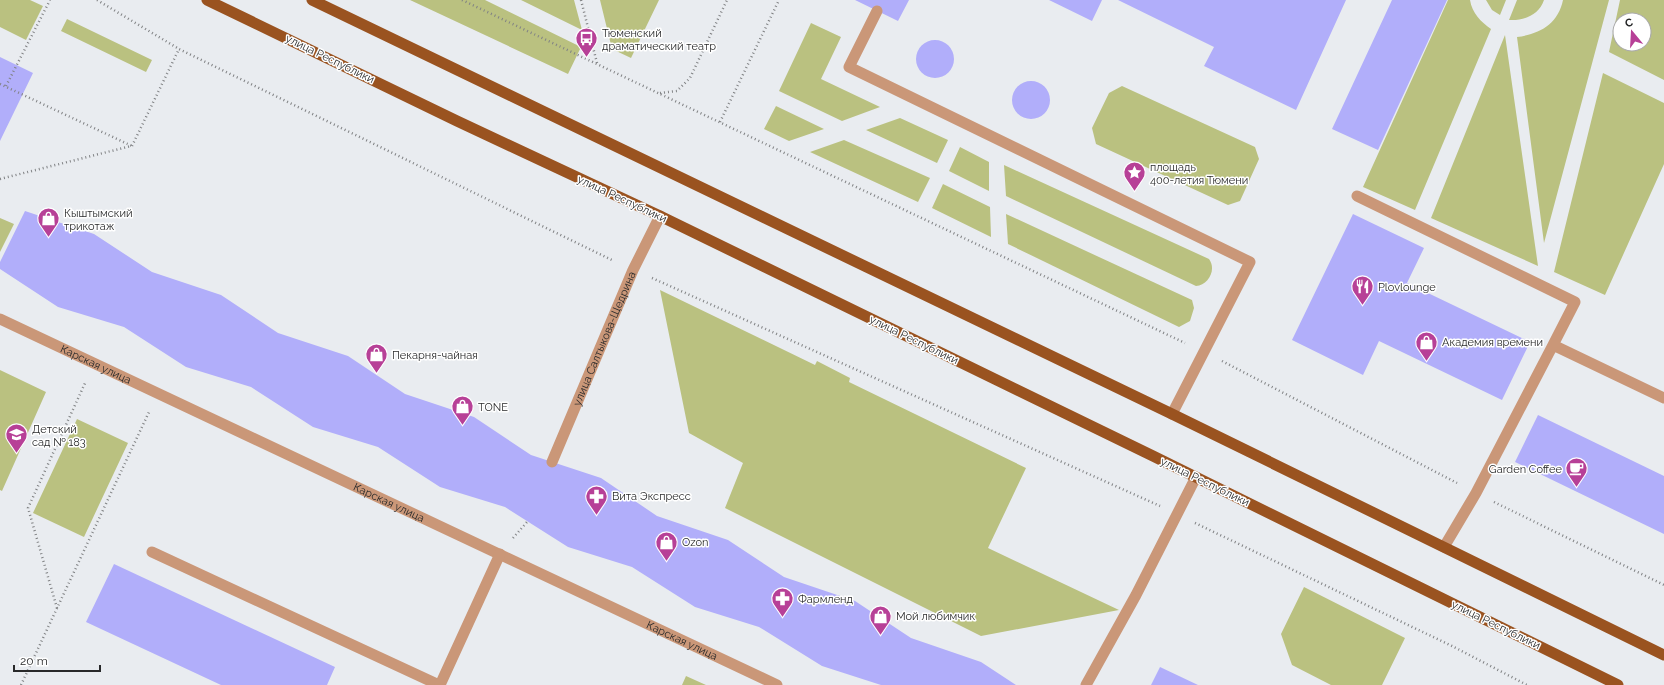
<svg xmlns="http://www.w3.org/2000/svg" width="1664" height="685" font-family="Raleway,sans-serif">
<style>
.green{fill:#bac180;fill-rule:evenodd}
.building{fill:#b1aefa}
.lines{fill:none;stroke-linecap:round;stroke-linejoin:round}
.path{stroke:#808284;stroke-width:2.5;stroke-dasharray:1 3;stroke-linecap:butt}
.service{stroke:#ca9778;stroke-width:11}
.minor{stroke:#ca9778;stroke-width:11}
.primary{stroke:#9a5320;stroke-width:11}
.labels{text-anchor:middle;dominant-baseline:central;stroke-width:3;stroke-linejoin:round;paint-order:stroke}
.poi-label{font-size:11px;fill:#28292a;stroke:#fff;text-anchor:start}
.street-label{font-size:11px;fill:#28292a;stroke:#fff}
</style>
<rect width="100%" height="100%" fill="#e9ecf0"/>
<path class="green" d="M0 0H30L43 6 26 40 0 27Z
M410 0H485L581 47 568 74Z
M521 0H574L582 30Z
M600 0H659L631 58 612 49Z
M1448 0H1470C1472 13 1481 22 1491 29L1415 210 1363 187Z
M1486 0H1506L1500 15 1492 10Z
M1517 0H1544C1539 15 1524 21 1509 20Z
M1563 0H1609L1544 243 1517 37C1540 34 1558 24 1563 0Z
M1620 0H1664V80L1609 52ZM1620 20H1644V44H1620Z
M67 19 152 60 146 72 61 31Z
M811 23 841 37 821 79 880 107 842 121 779 91Z
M1505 35 1538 266 1431 218Z
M1603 73 1664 103V164L1605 295 1554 272Z
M1122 86 1255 147 1259 159 1240 201 1228 205 1096 144 1092 128 1109 93Z
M776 106 824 129 789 141 764 129Z
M900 118 948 140 937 163 866 130Z
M844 140 930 178 918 202 810 152Z
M960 147 989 162V191L949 171Z
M1004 165 1209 259C1217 270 1208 285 1196 286L1006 196Z
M943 184 990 207 991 237 932 208Z
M1006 214 1192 300 1194 308 1190 321 1179 327 1008 244Z
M0 218 14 224 0 252Z
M660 290 815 365 817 361 850 378 849 382 1026 468 988 548 1119 610 981 636 725 508 743 463 689 433Z
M0 370 46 392 2 491 0 490Z
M77 419 128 443 84 537 33 513Z
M1304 587 1405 638 1382 685H1331L1292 665 1281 634Z
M686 676 706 685H682Z"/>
<path class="building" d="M855 0H909L898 21Z
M1049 0H1102L1092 21Z
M1118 0H1346L1296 110 1204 66 1214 47Z
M1392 0H1447L1378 150 1332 129Z
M916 59a19 19 0 1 1 38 0a19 19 0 1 1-38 0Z
M0 57 33 73 0 141Z
M1012 100a19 19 0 1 1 38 0a19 19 0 1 1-38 0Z
M25 211 94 234 152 272 221 295 278 333 348 356 405 394 474 417 531 455 601 478 657 516 728 540 784 577 855 601 911 638 981 662 1016 685H881L822 666 759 627 695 607 632 567 568 547 505 507 440 487 378 447 313 427 251 387 186 367 124 327 58 307 0 269V262Z
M1353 214 1424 248 1407 283 1530 342 1502 400 1379 341 1363 375 1292 340Z
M1538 415 1664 476V534L1515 462Z
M114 564 335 667 327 685H221L86 622Z
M1160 667 1198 685H1151Z"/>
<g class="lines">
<path class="path" d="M97 0 179 49
M462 0 1185 343
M581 0 597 63
M0 84 132 146
M6 86 50 0
M660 93 677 91 690 78 727 0
M720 122 779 0
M132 146 179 49 614 261
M0 179 131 146
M652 278 1160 506
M1222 361 1457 483
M1494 502 1664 585
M1195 523 1452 646 1527 685
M513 538 527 522
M57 608 28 508 86 381
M21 685 149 412"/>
<path class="service" d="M877 11 849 67 1250 262 1172 414
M1357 196 1575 302 1553 345 1664 398
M1444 547 1476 493 1553 345
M152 552 439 685"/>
<g class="minor">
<path id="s1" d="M0 319 777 685"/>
<path id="s2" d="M552 462 633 270 660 216"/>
<path d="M440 685 500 554"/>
<path d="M1086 685 1136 595 1196 477"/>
</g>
<path class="primary" d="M207 0 457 121 660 216 1153 456 1618 685
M312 0 1172 414 1664 655"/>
</g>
<defs>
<symbol id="bus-pin" viewBox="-11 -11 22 30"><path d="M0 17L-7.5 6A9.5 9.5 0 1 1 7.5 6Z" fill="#b74097" stroke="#fff"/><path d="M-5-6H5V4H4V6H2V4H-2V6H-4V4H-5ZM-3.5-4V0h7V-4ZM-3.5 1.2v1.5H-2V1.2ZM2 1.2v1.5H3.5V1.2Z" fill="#fff"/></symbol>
<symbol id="sight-pin" viewBox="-11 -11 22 30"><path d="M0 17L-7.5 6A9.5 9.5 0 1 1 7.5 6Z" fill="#b74097" stroke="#fff"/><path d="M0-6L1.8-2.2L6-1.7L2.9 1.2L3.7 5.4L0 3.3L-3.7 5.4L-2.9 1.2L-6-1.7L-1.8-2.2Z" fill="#fff"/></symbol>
<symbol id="shop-pin" viewBox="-11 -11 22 30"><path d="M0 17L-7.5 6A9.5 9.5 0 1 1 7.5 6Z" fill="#b74097" stroke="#fff"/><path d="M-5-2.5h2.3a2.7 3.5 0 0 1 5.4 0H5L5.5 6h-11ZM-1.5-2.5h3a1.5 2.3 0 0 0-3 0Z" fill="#fff"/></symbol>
<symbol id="restaurant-pin" viewBox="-11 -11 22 30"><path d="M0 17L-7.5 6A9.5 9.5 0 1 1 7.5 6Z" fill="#b74097" stroke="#fff"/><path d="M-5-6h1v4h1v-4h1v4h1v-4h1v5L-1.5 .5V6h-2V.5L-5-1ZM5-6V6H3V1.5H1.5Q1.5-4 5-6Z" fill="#fff"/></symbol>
<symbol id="school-pin" viewBox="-11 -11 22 30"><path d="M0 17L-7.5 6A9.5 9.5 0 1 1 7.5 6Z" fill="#b74097" stroke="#fff"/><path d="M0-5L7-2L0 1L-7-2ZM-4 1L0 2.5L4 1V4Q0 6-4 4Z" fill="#fff"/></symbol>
<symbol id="cafe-pin" viewBox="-11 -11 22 30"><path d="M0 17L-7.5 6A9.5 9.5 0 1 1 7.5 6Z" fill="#b74097" stroke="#fff"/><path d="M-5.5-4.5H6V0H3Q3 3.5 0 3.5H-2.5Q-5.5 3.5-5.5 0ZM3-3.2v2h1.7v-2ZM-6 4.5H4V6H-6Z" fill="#fff"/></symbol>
<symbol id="pharmacy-pin" viewBox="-11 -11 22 30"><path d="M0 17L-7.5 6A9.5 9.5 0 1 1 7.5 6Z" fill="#b74097" stroke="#fff"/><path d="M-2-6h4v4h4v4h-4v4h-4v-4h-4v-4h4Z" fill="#fff"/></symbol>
</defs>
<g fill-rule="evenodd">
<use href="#bus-pin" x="574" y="26" width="25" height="34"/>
<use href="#sight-pin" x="1122" y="160" width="25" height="34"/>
<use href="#shop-pin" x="36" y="206" width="25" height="34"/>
<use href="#restaurant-pin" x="1350" y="274" width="25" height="34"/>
<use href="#shop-pin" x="1414" y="330" width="25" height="34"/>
<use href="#shop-pin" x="364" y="342" width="25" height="34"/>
<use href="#shop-pin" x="450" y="394" width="25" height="34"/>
<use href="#school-pin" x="4" y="422" width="25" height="34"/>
<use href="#cafe-pin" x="1564" y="456" width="25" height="34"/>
<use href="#pharmacy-pin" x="584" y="484" width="25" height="34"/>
<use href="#shop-pin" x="654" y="530" width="25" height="34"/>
<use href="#pharmacy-pin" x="770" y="586" width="25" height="34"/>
<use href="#shop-pin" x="868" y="604" width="25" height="34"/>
</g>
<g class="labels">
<g class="poi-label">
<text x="602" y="33">Тюменский<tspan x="602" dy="13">драматический театр</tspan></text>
<text x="1150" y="167">площадь<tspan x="1150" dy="13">400-летия Тюмени</tspan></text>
<text x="64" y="213">Кыштымский<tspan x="64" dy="13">трикотаж</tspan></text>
<text x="1378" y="287">Plovlounge</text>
<text x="1442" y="342">Академия времени</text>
<text x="392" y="355">Пекарня-чайная</text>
<text x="478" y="407">TONE</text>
<text x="32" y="429">Детский<tspan x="32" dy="13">сад № 183</tspan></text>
<text x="1562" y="469" text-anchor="end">Garden Coffee</text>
<text x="612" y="496">Вита Экспресс</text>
<text x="682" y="542">Ozon</text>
<text x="798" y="599">Фармленд</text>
<text x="896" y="616">Мой любимчик</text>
</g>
<g class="street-label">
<text transform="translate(330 59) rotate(26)">улица Республики</text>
<text transform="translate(622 199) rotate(25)">улица Республики</text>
<text stroke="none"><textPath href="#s2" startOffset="134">улица Салтыкова-Щедрина</textPath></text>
<text transform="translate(914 340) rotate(26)">улица Республики</text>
<text stroke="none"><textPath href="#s1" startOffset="106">Карская улица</textPath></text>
<text transform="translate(1205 482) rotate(26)">улица Республики</text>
<text stroke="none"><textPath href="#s1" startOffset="430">Карская улица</textPath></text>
<text transform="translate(1496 625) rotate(26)">улица Республики</text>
<text stroke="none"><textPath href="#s1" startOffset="754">Карская улица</textPath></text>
</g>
</g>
<g transform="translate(1632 32) rotate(342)"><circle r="19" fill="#ffffff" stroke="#a9a9aa"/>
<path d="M0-3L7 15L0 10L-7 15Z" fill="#b74097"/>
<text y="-6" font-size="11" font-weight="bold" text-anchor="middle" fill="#28292a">С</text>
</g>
<path d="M14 665v6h86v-6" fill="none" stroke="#28292a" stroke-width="2"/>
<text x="20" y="665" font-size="12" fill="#28292a" stroke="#ffffff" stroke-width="3" paint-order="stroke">20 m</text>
</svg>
